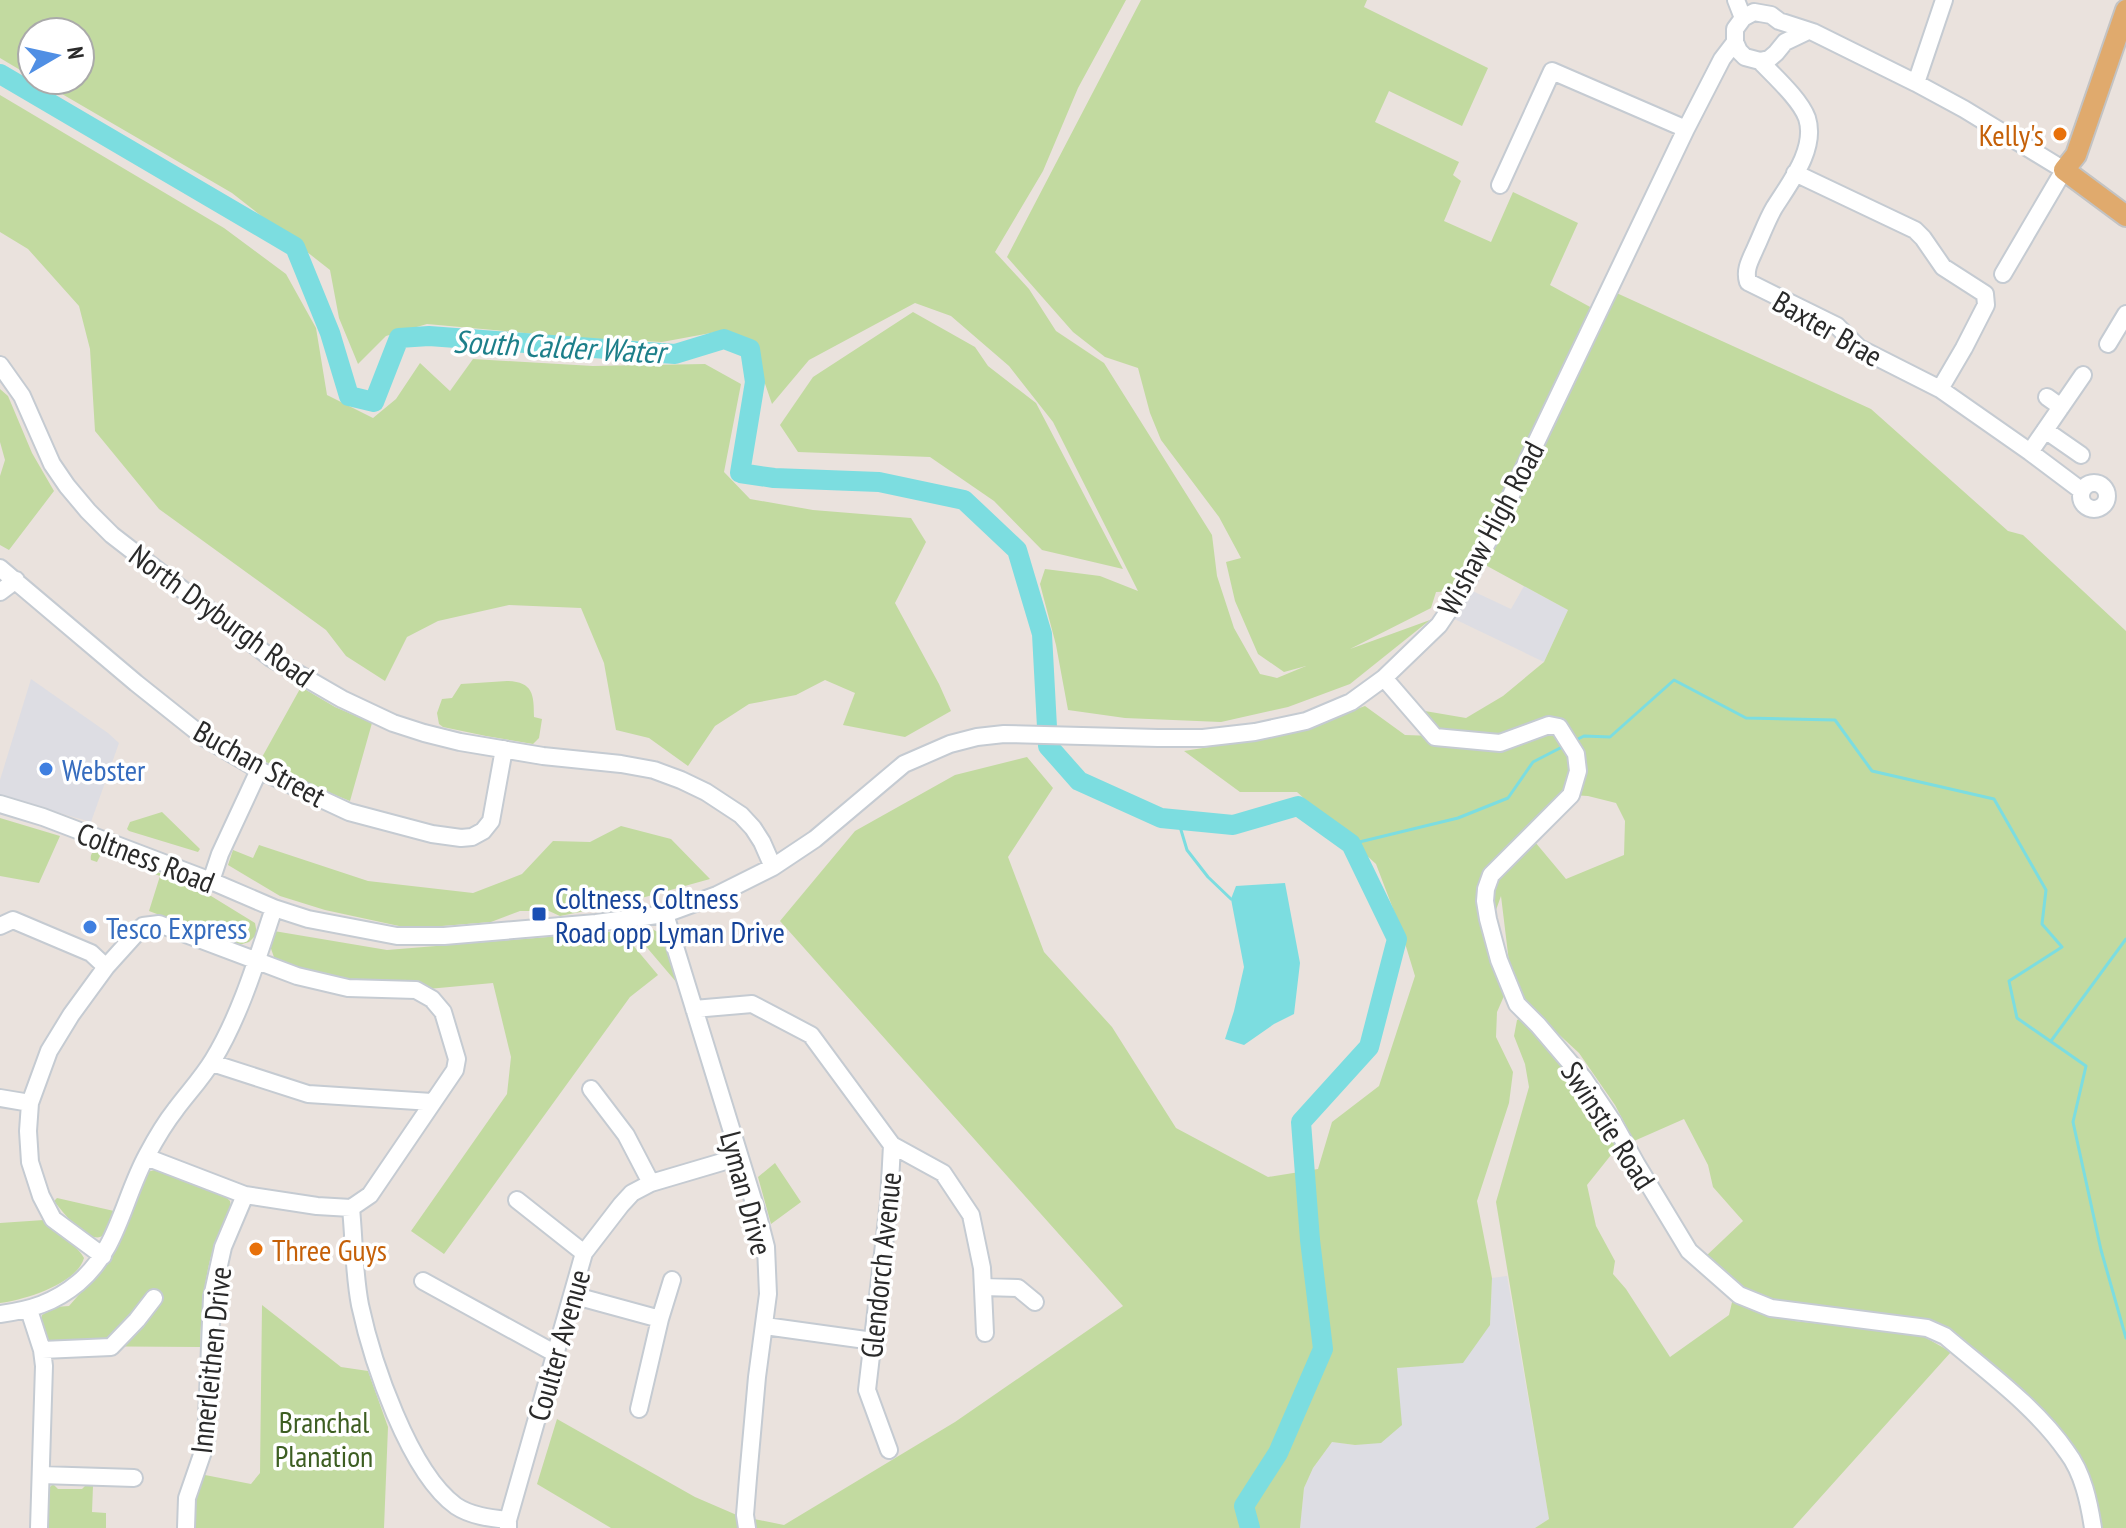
<svg xmlns="http://www.w3.org/2000/svg" width="2126" height="1528" font-family="'PT Sans Narrow',sans-serif">
<style>
.industrial{fill:#dddde3}
.green{fill:#c2daa0;fill-rule:evenodd}
.water{fill:#7cdde0}
.lines{fill:none;stroke-linecap:round;stroke-linejoin:round}
.stream{stroke:#7cdde0;stroke-width:3}
.river{stroke:#7cdde0;stroke-width:20}
.minor-casing{stroke:#c5cbd2;stroke-width:20}
.major-casing{stroke:#c3c3c3;stroke-width:24}
.minor{stroke:#fff;stroke-width:16}
.major{stroke:#e0aa6d;stroke-width:20}
.food-dot{fill:#e8710a;stroke:#fff;stroke-width:3}
.shop-dot{fill:#3f7fe0;stroke:#fff;stroke-width:3}
.transit-dot{fill:#1a4fb4;stroke:#fff;stroke-width:3}
.labels{text-anchor:middle;dominant-baseline:central;stroke-width:7;stroke-linejoin:round;paint-order:stroke}
.food-label{font-size:30px;fill:#c56008;stroke:#fff;text-anchor:end}
.street-label{font-size:30px;fill:#2a2a2a;stroke:#fff}
.shop-label{font-size:30px;fill:#366cbe;stroke:#fff;text-anchor:start}
.transit-label{font-size:30px;fill:#164399;stroke:#fff;text-anchor:start}
.park-label{font-size:30px;fill:#3d5e22;stroke:#fff}
.water-label{font-size:32px;font-style:italic;fill:#1d7f8a;stroke:#fff}
</style>
<rect width="100%" height="100%" fill="#eae2dd"/>
<path class="industrial" d="M1524 586 1568 610 1544 662 1446 615 1464 587 1511 609Z
M31 679 108 733 119 743 91 822 0 796V780Z
M1507 1276 1549 1519 1535 1528H1300L1304 1488 1313 1468 1332 1442 1355 1445 1397 1368 1490 1325 1492 1278Z"/>
<path class="green" d="M0 0H1126L1078 88 1043 171 995 252 1029 289 1056 331 1104 363 1212 535 1217 576 1234 628 1260 674 1277 678 1306 666 1284 672 1258 654 1235 601 1226 562 1241 558 1219 517 1161 440 1150 413 1138 368 1105 357 1073 332 1007 257 1141 0H1367L1364 7 1488 68 1462 126 1389 91 1375 122 1459 162 1453 175 1461 181 1444 221 1491 242 1513 192 1578 223 1550 285 1592 308 1610 290 1871 409 2008 531 2023 535 2126 631V1528H2101L2099 1513 2079 1458 2014 1385 1964 1340 1934 1324 1758 1297 1736 1283 1705 1257 1743 1221 1713 1187 1708 1165 1684 1119 1634 1141 1615 1105 1579 1053 1526 1004 1509 962 1501 896 1486 938 1504 996 1497 1012 1496 1037 1513 1072 1509 1103 1477 1201 1492 1278 1490 1325 1463 1363 1397 1368 1402 1425 1381 1443 1355 1445 1332 1442 1313 1468 1304 1488 1300 1528H611L537 1484 557 1419 695 1497 739 1516 784 1525 955 1422 1123 1306 780 921 855 831 955 775 1027 757 1053 788 1008 857 1044 952 1112 1027 1176 1128 1268 1177 1318 1169 1332 1122 1379 1086 1415 976 1400 927 1376 864 1297 792H1240L1184 751 1285 735 1365 706 1405 735 1434 736 1419 710 1466 718 1503 696 1544 662 1568 610 1478 561 1462 591 1436 592 1431 608 1350 649 1430 620 1350 684 1288 707 1221 722 1125 718 1068 710 1056 645 1040 584 1045 569 1100 576 1138 591 1053 422 1009 366 951 316 915 303 809 360 772 404 751 343 727 330 662 342 580 338 427 324 386 336 358 364 339 318 330 270 232 193 38 80H80V32H32V77L0 58ZM1571 795 1588 796 1616 803 1625 821 1624 855 1566 879 1530 836Z
M0 95 224 228 286 274 316 328 327 395 373 418 396 399 420 363 450 391 473 359 593 366 705 364 741 384 724 472 750 499 813 510 911 518 926 542 895 603 939 684 951 711 905 737 843 725 855 693 825 680 796 695 749 704 715 726 688 766 649 738 616 730 604 663 581 608 509 605 438 621 407 637 385 681 346 656 326 630 159 509 95 431 90 349 79 306 28 249 0 232Z
M913 312 975 347 988 366 1036 403 1123 569 1042 550 994 501 930 457 798 452 780 425 813 377Z
M0 389 8 396 32 453 54 491 9 550 0 545V476L5 460 0 442Z
M507 681C533 682 534 694 534 717L542 719 539 738 533 744 486 736 443 727 439 724 437 713 442 699 452 698 461 684Z
M301 687 335 707 372 723 350 801 298 780 261 759Z
M162 812 200 849 198 852 129 831 127 829 130 822Z
M0 818 60 836 39 883 0 876Z
M621 826 671 839 710 879 620 904 560 916 549 911H520L491 922 442 926H399L325 910 280 896 228 865 233 850 253 858 259 845 368 881 473 893 522 874 553 841 590 842Z
M98 849 198 888 255 923 257 934 249 942 239 945 149 911 160 876 101 854 97 862 91 860C90 855 92 851 98 849Z
M649 928C672 934 677 970 683 990L632 930Z
M274 931 387 950 621 931 658 975 630 997 444 1254 411 1231 507 1094 511 1057 493 983 428 989 346 982 309 974 275 960 269 943Z
M1523 1017 1592 1100 1619 1149 1611 1155 1587 1185 1596 1226 1615 1261 1613 1274 1626 1289 1670 1357 1729 1315 1733 1298 1746 1305 1795 1321 1921 1335 1951 1352 1793 1528H1535L1549 1519 1496 1202 1529 1087 1525 1064 1514 1036 1517 1020Z
M775 1163 801 1202 771 1224 758 1177Z
M158 1169 225 1196 230 1201 231 1207C224 1225 215 1242 210 1260 203 1289 201 1318 200 1347L50 1346 41 1321 42 1315 55 1307 69 1306 106 1264 119 1245 147 1172Z
M57 1198 114 1211C112 1217 109 1230 104 1235 89 1247 62 1211 54 1201Z
M44 1220C55 1230 78 1246 84 1258 77 1284 24 1300 0 1303V1223Z
M262 1305 341 1367 368 1371 388 1427 384 1528H196V1498L205 1475 251 1484 260 1473Z
M53 1484 58 1489H82L87 1484 93 1486 92 1512 106 1513V1528H48L49 1488Z"/>
<path class="water" d="M1285 883 1300 963 1294 1014 1274 1024 1244 1045 1225 1039 1234 1011 1244 967 1231 899 1236 886Z"/>
<g class="lines">
<path class="stream" d="M1574 741 1584 736 1610 737 1674 680 1746 718 1835 720 1872 771 1994 799 2046 890 2042 924 2062 947 2009 981 2017 1018 2086 1066 2073 1122 2101 1250 2126 1338
M1178 820 1187 850 1208 877 1231 899
M1351 844 1458 818 1508 798 1533 762 1564 746
M2051 1041 2126 939"/>
<path class="river" d="M0 74 295 247 330 333 349 396 374 402 399 338 429 336 675 354 724 339 750 349 755 382 740 473 774 478 879 482 964 500 1017 550 1042 634 1048 746 1079 781 1161 818 1233 825 1298 806 1351 844 1397 939 1369 1047 1301 1122 1310 1240 1323 1349 1278 1453 1244 1506 1250 1528"/>
<defs>
<path id="minor" d="M1736 0 1743 18
M1808 31 1785 42 1776 53 1769 59 1760 61 1745 57 1739 51 1735 42V29L1743 18 1754 12 1771 15 1779 21 1813 32 1916 83 1964 109 2064 170 2003 274
M1760 61C1774 76 1800 99 1807 118 1817 149 1789 184 1774 208 1767 220 1762 234 1756 247 1751 259 1744 269 1748 282L1837 326 1859 348 1940 389 2030 452 2082 491
M1916 83 1944 0
M1795 173 1915 230 1923 238 1943 267 1985 294 1986 305 1964 348 1940 389
M1500 185 1552 71 1686 129
M2108 344 2126 314
M0 365 22 396 52 464 67 486 88 511 112 535 271 658 342 699 393 723 424 733 460 742 543 756 621 764 654 770 681 780 706 792 741 815 753 828 762 842 773 867
M2047 397 2061 407
M2045 430 2081 455
M2030 452 2083 375
M2081 496a13 13 0 1 1 26 0a13 13 0 1 1-26 0Z
M0 568 136 683 205 738 259 770 349 812 432 834 461 838 472 837 483 831 491 821 504 749
M0 592 16 580
M1384 678 1435 737 1500 743 1549 725 1559 727 1576 754 1578 771 1571 795 1491 875 1486 889 1485 901 1488 919 1499 960 1517 1004 1538 1025 1584 1079 1613 1122 1637 1165 1689 1251 1739 1295 1771 1308 1927 1328 1945 1336C1986 1371 2036 1407 2067 1452 2083 1473 2089 1502 2093 1528
M0 804 43 817 211 881 274 908 308 919 397 936H444L596 923 665 914 717 895 773 867 815 839 904 764 950 744 977 737 1004 734 1158 738H1203L1255 732 1306 721 1351 702 1384 678 1439 625 1462 591 1500 518 1686 129 1722 59 1735 42
M211 881 220 854 259 770
M665 914 758 1216 766 1247 768 1294 757 1377 748 1478 745 1515 747 1528
M0 926 13 920 91 953 106 967
M694 1009 752 1004 811 1035 892 1145 889 1202 867 1390 889 1450
M212 1063 308 1094 432 1102
M591 1089 626 1135 651 1183
M0 1098 30 1103
M892 1145 943 1173 971 1215 982 1268 985 1333
M517 1200 584 1253
M351 1208C354 1239 354 1274 360 1305 372 1361 409 1472 456 1506 471 1516 490 1518 508 1520
M103 1256 53 1219 41 1196 30 1162 28 1131 30 1103 49 1051 71 1015 106 967 143 926 159 924 297 976 348 988 416 990 432 999 443 1012 457 1059 455 1070 370 1195 351 1208 317 1206 245 1195 146 1157
M423 1281 556 1354
M983 1287 1018 1288 1035 1302
M572 1295 660 1319 639 1409
M29 1310 42 1350 44 1366 39 1528
M0 1314C30 1310 54 1303 78 1283 118 1250 123 1199 147 1155 155 1140 165 1123 176 1109 188 1093 202 1078 213 1060 241 1014 257 959 274 908
M660 1319 672 1280
M765 1326 873 1341
M42 1350 111 1347 137 1320 154 1298
M41 1475 134 1478
M186 1528 187 1498 206 1443 212 1297 223 1247 245 1195
M508 1528V1520L584 1253 621 1205 632 1193 651 1183 739 1157"/>
<path id="major" d="M2126 10 2076 155 2064 170 2126 216"/>
</defs>
<use href="#minor" class="minor-casing"/>
<use href="#major" class="major-casing"/>
<use href="#minor" class="minor"/>
<use href="#major" class="major"/>
</g>
<g class="food-dot">
<circle cx="2060" cy="134" r="8"/>
<circle cx="256" cy="1249" r="8"/>
</g>
<g class="shop-dot">
<circle cx="46" cy="769" r="8"/>
<circle cx="90" cy="927" r="8"/>
</g>
<rect class="transit-dot" x="531" y="906" width="16" height="16" rx="4"/>
<g class="labels">
<g class="food-label">
<text x="2044" y="134">Kelly's</text>
<text x="272" y="1249" text-anchor="start">Three Guys</text>
</g>
<g class="street-label">
<text transform="translate(1828 328) rotate(30)">Baxter Brae</text>
<text transform="translate(1490 528) rotate(-62)">Wishaw High Road</text>
<text transform="translate(222 615) rotate(36)">North Dryburgh Road</text>
<text transform="translate(260 763) rotate(29)">Buchan Street</text>
<text transform="translate(146 857) rotate(21)">Coltness Road</text>
<text transform="translate(1609 1125) rotate(57)">Swinstie Road</text>
<text transform="translate(747 1193) rotate(75)">Lyman Drive</text>
<text transform="translate(880 1265) rotate(-84)">Glendorch Avenue</text>
<text transform="translate(558 1345) rotate(-74)">Coulter Avenue</text>
<text transform="translate(210 1360) rotate(-84)">Innerleithen Drive</text>
</g>
<g class="shop-label">
<text x="62" y="769">Webster</text>
<text x="106" y="927">Tesco Express</text>
</g>
<g class="transit-label">
<text x="555" y="897">Coltness, Coltness<tspan x="555" dy="34">Road opp Lyman Drive</tspan></text>
</g>
<g class="park-label">
<text x="324" y="1421">Branchal<tspan x="324" dy="34">Planation</tspan></text>
</g>
<g class="water-label">
<text transform="translate(559 346) rotate(3)">South Calder Water</text>
</g>
</g>
<g transform="translate(56 56) rotate(81)"><circle r="38" fill="#ffffff" stroke="#aaaaaa" stroke-width="2"/>
<path d="M0-6L14 30L0 20L-14 30Z" fill="#508fe4"/>
<text y="-12" font-size="22" font-weight="bold" text-anchor="middle" fill="#2a2a2a">N</text>
</g>
</svg>
